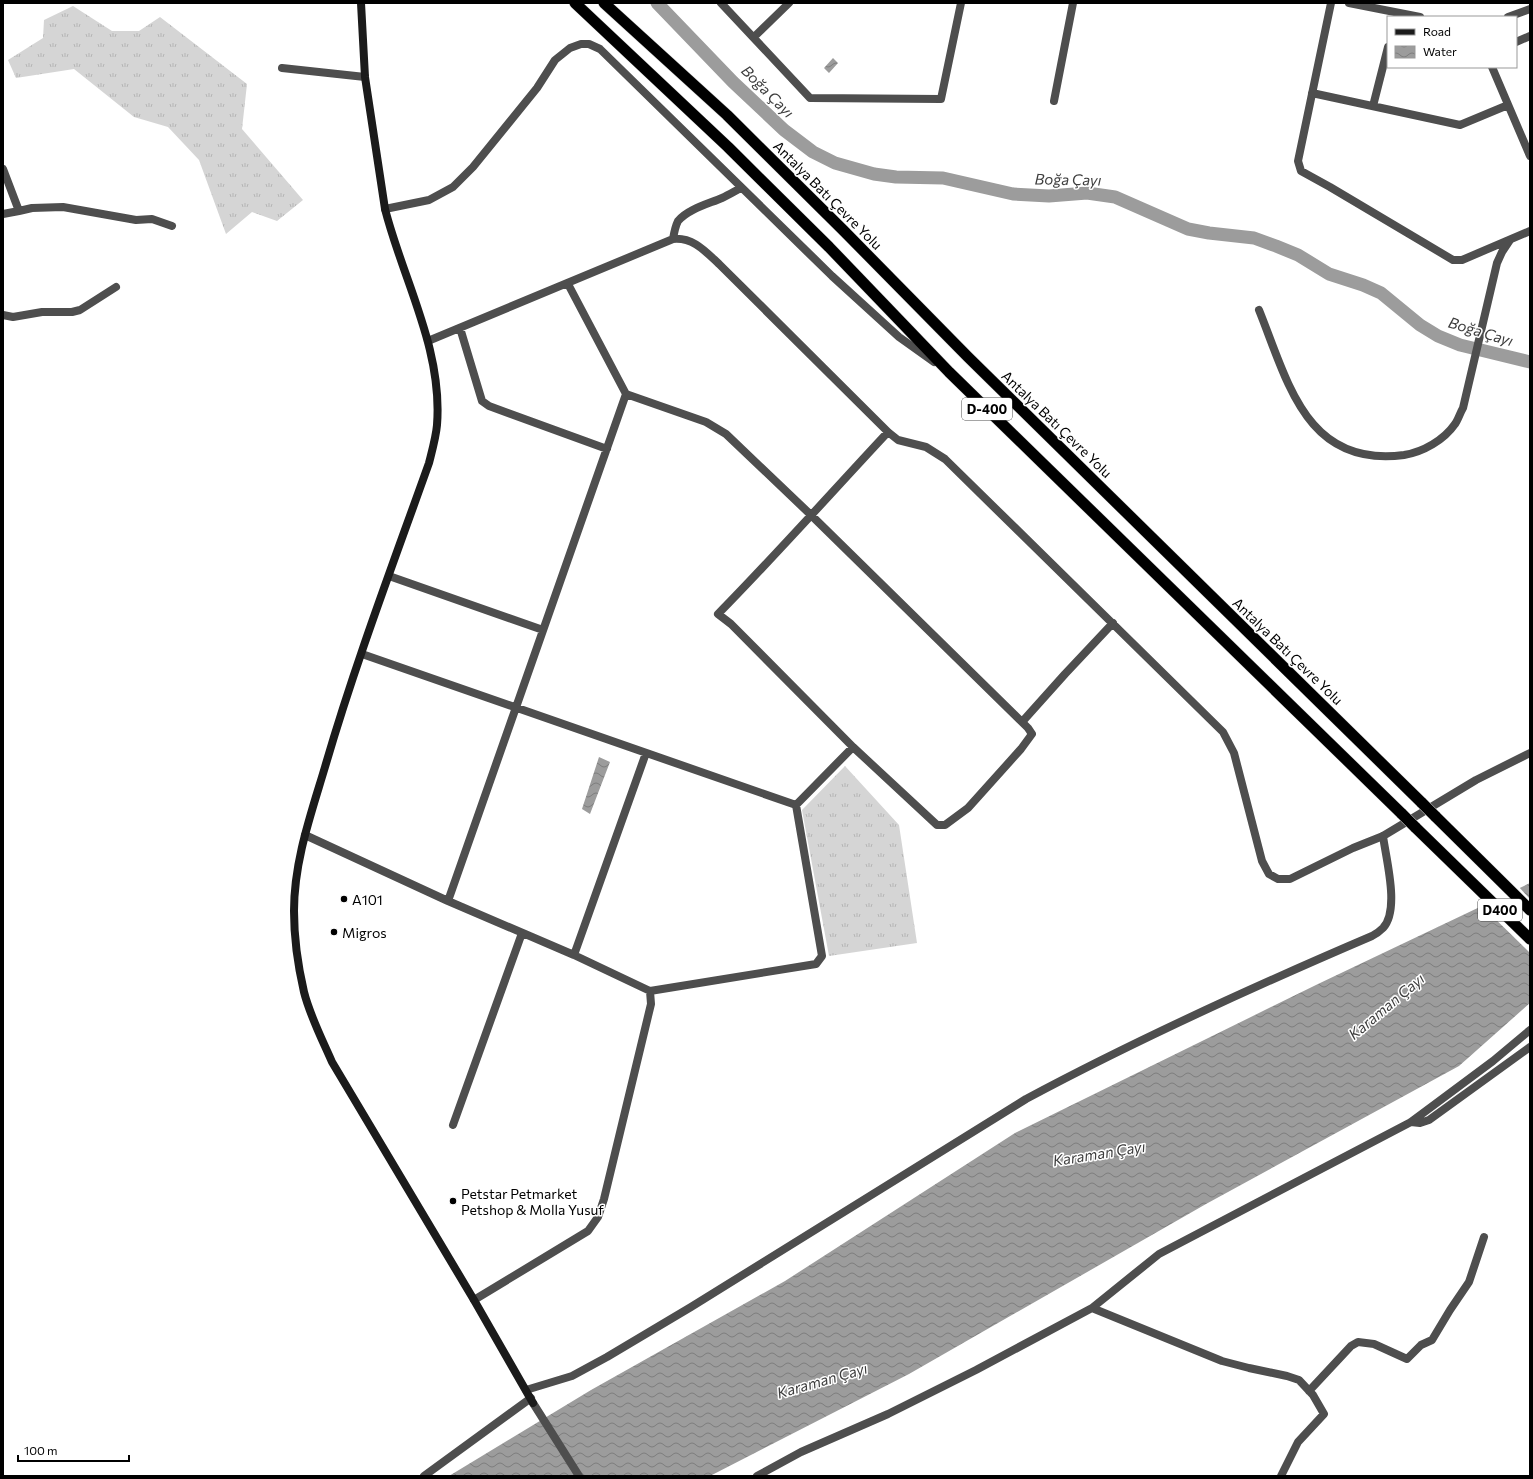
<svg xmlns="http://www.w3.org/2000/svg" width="1533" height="1479" font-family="Commissioner,sans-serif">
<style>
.grass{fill:url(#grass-tufts)}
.water{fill:url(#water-waves)}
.pier{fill:#fff}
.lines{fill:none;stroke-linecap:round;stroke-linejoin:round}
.river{stroke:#9c9c9c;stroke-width:13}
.trunk-casing{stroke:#dbdbdb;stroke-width:12}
.minor{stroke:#4e4e4e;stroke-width:8}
.tertiary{stroke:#4e4e4e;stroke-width:8}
.secondary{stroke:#1b1b1b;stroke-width:8}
.trunk{stroke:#000;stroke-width:11}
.trunk-bridge-casing{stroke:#dbdbdb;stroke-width:12;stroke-linecap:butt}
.trunk-bridge{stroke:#000;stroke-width:11}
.poi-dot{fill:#000;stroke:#fff;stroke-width:1.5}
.labels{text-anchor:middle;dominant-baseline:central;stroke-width:3;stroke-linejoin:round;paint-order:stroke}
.shield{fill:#fff;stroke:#4c4c4c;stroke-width:1}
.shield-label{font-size:13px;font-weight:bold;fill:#000}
.street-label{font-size:14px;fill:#000;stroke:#fff}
.poi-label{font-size:14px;fill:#000;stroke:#fff;text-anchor:start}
.water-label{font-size:15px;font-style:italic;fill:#3d3d3d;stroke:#fff}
</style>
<defs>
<pattern id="grass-tufts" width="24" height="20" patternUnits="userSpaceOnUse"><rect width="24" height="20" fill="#d5d5d5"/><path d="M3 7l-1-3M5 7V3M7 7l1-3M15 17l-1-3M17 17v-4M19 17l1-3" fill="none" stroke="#b5b5b5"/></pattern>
<pattern id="water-waves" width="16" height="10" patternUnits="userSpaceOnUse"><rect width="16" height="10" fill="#9c9c9c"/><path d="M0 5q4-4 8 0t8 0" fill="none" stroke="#7d7d7d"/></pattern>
</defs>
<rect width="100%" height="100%" fill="#fff"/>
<path class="grass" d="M73 6 112 31H139L160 17 247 84 242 129 303 200 277 221 252 212 226 234 199 160 168 127 134 117 74 69 16 78 8 60 43 38 44 20Z
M845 766 899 825 917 943 829 956 802 810Z"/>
<path class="water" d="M833 58 838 63 829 73 824 68Z
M599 757 610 762 590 814 582 809Z
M1530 883V1003L1459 1066 1206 1204 909 1374 710 1476H449L591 1390 785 1281 1015 1133 1318 984Z"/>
<path class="pier" d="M1518 886 1530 899V953L1480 904Z"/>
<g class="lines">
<path class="river" d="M657 3 733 82 784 130 813 152 835 163 874 174 896 177 943 178 1013 194 1049 196 1087 193 1115 197 1188 229 1209 233 1254 238 1276 246 1298 255 1329 274 1363 285 1381 293 1420 325 1438 336 1460 345 1530 362"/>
<defs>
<path id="trunk" d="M575 3 728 147 829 247 949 372 1402 814
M604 3 727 115 843 230 968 357 1422 803
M1435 816 1530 910
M1415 827 1530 939"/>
</defs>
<use href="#trunk" class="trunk-casing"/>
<path class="minor" d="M721 3 810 98 941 99 961 3
M1331 3 1298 161 1301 171 1330 187 1453 260H1462L1530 231
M1349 3 1420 17
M1508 17 1530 9
M754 37 789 3
M1516 42 1530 36
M1492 67 1530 156
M282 68 365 77
M1312 93 1460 125 1508 105
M1054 101 1073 3
M1373 106 1388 47
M3 169 19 211 32 208 63 207 136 220 152 219 172 226
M385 209 429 200 453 187 473 167 537 88 555 60 570 48 581 44H589L600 49 832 276 899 337 934 362
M3 214 19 211
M673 239C674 233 675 227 678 221 688 209 708 204 722 198 729 195 735 191 741 188
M568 284 626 394 706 422 726 434 811 515 1028 728 1032 734 1021 749 968 808 945 825H937L853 747 731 624 718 614C776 555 831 493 888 432
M1259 310C1288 382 1306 468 1404 455 1423 452 1444 440 1455 424 1458 420 1460 413 1463 408L1497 263 1502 252 1510 240
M3 315 13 317 42 312H72L80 310 116 287
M460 328 482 401 489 406 607 449
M428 341 673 239C693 237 705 251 719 264L888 432 898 440 926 447 945 459 1223 732 1234 753 1262 861 1269 874 1278 879H1290L1353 848 1383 836
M389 576 543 630
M362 654 796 805 853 747
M1022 722 1065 674 1113 623
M305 835 448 901 574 955 650 991 651 1004 604 1199 598 1217 588 1231 474 1300
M448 901 626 394
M574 955 646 753
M650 991 816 964 822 956 796 805
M1411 1122 1420 1123 1429 1120 1530 1047
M453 1125 522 933
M1092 1308 1159 1254 1411 1122 1493 1061 1530 1030
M1309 1391 1351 1346 1358 1342 1374 1344 1407 1359 1421 1345 1432 1340 1450 1310 1469 1282 1484 1237
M424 1476 531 1398
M757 1476 801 1452 888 1414 976 1370 1092 1308 1222 1361 1249 1368 1287 1376 1299 1380 1313 1395 1324 1414 1298 1442 1281 1476"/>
<path class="tertiary" d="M526 1390 572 1376 607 1357 691 1307 1026 1099C1138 1039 1255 986 1372 936 1376 934 1380 931 1383 928 1400 910 1386 859 1383 836L1476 780 1530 753
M533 1403 579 1476"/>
<path class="secondary" d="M361 3 365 77 385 209C403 280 443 349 437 425 436 437 432 451 429 463 393 564 355 664 325 767 311 814 294 861 294 911 294 937 298 966 304 992 310 1016 322 1039 332 1062L474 1300 533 1403"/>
<use href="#trunk" class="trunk"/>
<defs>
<path id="trunk-bridge" d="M1422 803 1435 816
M1402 814 1415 827"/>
</defs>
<use href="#trunk-bridge" class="trunk-bridge-casing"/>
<use href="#trunk-bridge" class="trunk-bridge"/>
</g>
<g class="poi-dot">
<circle cx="344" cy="899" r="4"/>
<circle cx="334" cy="932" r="4"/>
<circle cx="453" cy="1201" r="4"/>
</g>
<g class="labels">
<g class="shield">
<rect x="962" y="398" width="50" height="22" rx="3"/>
<rect x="1478" y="899" width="44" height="22" rx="3"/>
</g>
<g class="shield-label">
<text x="987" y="409">D-400</text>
<text x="1500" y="910">D400</text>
</g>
<g class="street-label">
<text transform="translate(828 195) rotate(45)">Antalya Batı Çevre Yolu</text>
<text transform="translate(1057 424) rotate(44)">Antalya Batı Çevre Yolu</text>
<text transform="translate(1288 651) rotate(44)">Antalya Batı Çevre Yolu</text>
</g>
<g class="poi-label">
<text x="352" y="899">A101</text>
<text x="342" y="932">Migros</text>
<text x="461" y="1193">Petstar Petmarket<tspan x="461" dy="16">Petshop &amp; Molla Yusuf</tspan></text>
</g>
<g class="water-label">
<text transform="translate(768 91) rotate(45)">Boğa Çayı</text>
<text transform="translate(1068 179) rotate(1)">Boğa Çayı</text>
<text transform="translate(1481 331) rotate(17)">Boğa Çayı</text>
<text transform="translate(1386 1006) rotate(-40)">Karaman Çayı</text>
<text transform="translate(1099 1153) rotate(-9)">Karaman Çayı</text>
<text transform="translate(822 1380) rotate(-16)">Karaman Çayı</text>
</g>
</g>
<rect width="1533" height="1479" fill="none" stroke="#000000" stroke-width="8"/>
<rect x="1387" y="16" width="130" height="52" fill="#ffffff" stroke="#999999"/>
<rect x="1395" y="29" width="20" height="6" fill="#1b1b1b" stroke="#999999"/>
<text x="1423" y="36" font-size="12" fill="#000000">Road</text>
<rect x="1395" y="46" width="20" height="12" fill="url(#water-waves)" stroke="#999999"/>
<text x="1423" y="56" font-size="12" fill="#000000">Water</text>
<path d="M18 1455v6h111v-6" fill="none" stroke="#000000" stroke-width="2"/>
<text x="24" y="1455" font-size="12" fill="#000000" stroke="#ffffff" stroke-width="3" paint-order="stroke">100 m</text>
</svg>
